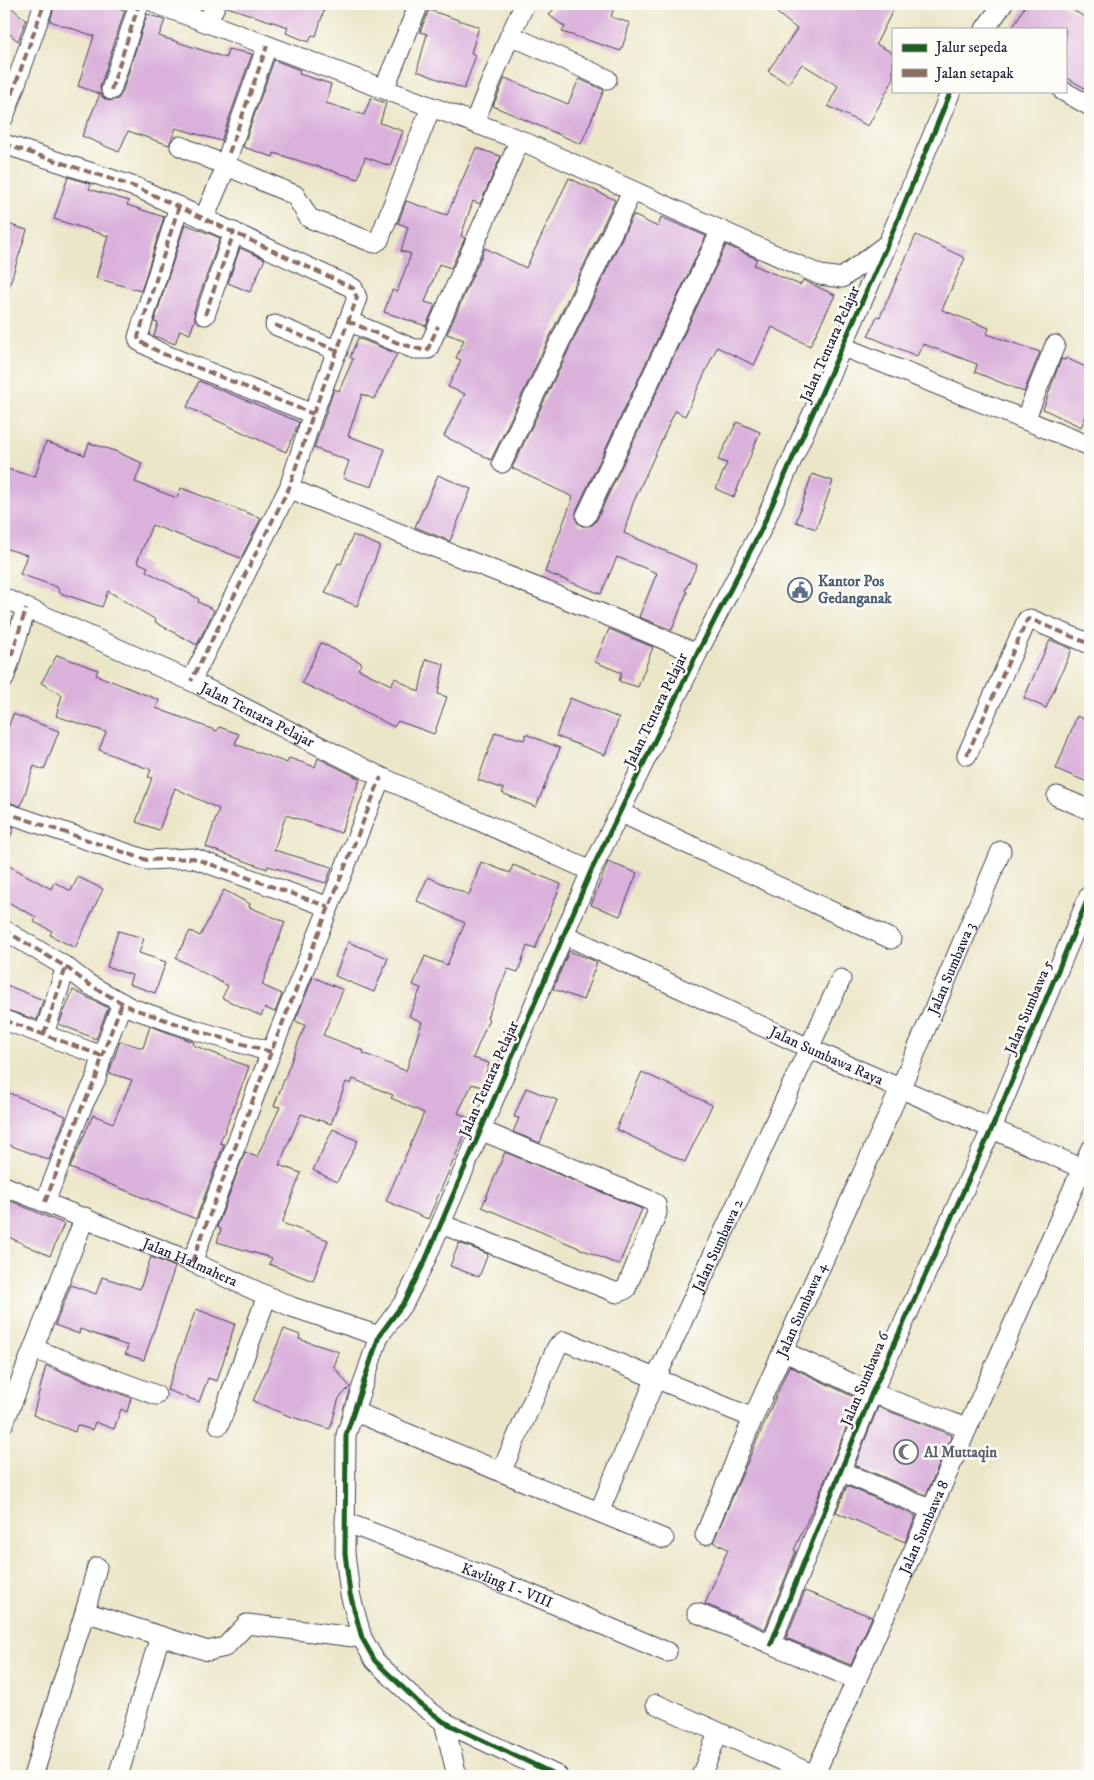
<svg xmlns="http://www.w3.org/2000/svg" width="1094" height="1780" font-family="'IM FELL DW Pica',serif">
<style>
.building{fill:#dab1db}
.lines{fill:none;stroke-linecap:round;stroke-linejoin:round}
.street-casing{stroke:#403f50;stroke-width:21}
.street{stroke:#fff;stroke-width:19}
.quiet{stroke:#8d6e63;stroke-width:4;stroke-dasharray:8 4;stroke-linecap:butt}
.cycleway-casing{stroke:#fdfcf7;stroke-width:8}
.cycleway{stroke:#1b5e20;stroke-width:5}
.labels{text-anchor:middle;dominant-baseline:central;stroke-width:5;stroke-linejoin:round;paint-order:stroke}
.street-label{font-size:15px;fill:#22223b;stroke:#fdfcf7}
.service-label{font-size:15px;font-weight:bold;fill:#4e5e75;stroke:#fdfcf7;text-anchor:start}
.worship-label{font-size:15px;font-weight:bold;fill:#5b616d;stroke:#fdfcf7;text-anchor:start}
</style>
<rect width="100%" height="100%" fill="#fdfcf7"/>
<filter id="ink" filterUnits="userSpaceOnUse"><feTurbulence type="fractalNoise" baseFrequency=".02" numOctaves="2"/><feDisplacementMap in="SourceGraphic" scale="10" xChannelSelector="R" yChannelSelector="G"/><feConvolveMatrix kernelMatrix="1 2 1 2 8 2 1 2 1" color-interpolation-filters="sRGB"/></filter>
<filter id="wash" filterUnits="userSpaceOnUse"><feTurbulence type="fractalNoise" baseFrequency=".0096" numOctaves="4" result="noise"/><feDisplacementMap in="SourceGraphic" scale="20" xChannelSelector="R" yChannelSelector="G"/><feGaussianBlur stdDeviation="1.12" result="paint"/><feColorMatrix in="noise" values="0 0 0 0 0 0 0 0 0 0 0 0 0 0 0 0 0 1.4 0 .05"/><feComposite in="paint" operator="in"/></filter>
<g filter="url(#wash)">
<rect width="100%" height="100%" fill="#ece6c9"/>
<g id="blocks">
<path class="building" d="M4 4H7L26 20 18 41 4 29Z
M55 4H104L125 10 100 87 102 97 108 101 118 99 122 93 147 14 165 20 159 36 226 58 228 49 252 54 221 141 176 128 169 145 128 131 119 152 82 136 100 94 78 86 94 36 50 21Z
M227 4H326L316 36 312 35 309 42 286 33 288 27 227 7Z
M558 4H615L611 17 630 23 621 51 562 32 565 27 549 15Z
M766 4H896L876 44 893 53V80L868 126 828 106 838 86 802 64 788 84 768 71 797 29Z
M1026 4H1062L1090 20V91L1065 77V29H1012Z
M429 10 479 27 471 53 476 55 464 89 417 71 427 34 420 32Z
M274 60 300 70 299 74 331 84 326 103 364 115 371 98 386 103 380 123 403 131 390 166 365 157 358 179 274 153 273 157 243 147Z
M505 78 568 104 579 79 604 90 581 144 493 106Z
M476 148 501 156 480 204 473 201 461 236 465 238 451 268 439 264 425 302 435 305 426 326 384 312 392 290 397 292 411 254 401 251 408 227 398 223 406 201 447 215Z
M68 177 91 184 89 189 129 201 127 205 164 217 141 291 96 278 108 236 54 219Z
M569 178 615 200 491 460 444 436 465 394 448 387 461 360 456 358 464 340 447 334 485 248 526 268Z
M633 215 658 227 661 217 706 236 576 511 577 522 582 526 592 525 596 521 726 245 757 259 754 265 800 285 803 280 835 295 810 346 772 327 754 365 717 347 685 416 675 411 633 503 624 533 697 565 685 591 687 592 672 630 639 617 657 573 617 557 601 594 545 572 573 497 512 468Z
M4 223 27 230 8 290H4Z
M185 224 220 238 194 311 195 319 190 334 180 330 175 344 154 336 158 323 154 322Z
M916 235 965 258 942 310 989 328 987 334 1040 352 1024 392 975 372 977 364 923 344 917 356 868 336 877 316 880 317Z
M240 248 265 259 250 292 228 283Z
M358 338 397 354 374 399 362 394 348 436 385 449 372 487 343 478 349 461 314 448 334 389 339 391 353 359 350 357Z
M1066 358 1090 369V407L1081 427 1043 409 1061 359 1065 360Z
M199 381 299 422 286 452 187 407Z
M737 422 760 432 734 497 716 489 727 463 718 460Z
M46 442 85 455 89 443 115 451 142 463 135 482 177 498 181 488 261 518 241 558 152 525 137 562 148 567 146 571 199 599 198 602 214 610 197 645 155 622 156 620 108 591 102 607 60 593 57 587 20 574 27 555 4 548V512L8 495 4 493V468L35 477Z
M812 474 833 481 816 529 796 522Z
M438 475 471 489 450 541 415 527Z
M353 535 380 546 357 606 325 593 338 563 341 564Z
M609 629 653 647 638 687 619 681 622 673 595 662Z
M1050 640 1072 649 1046 708 1024 698Z
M321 643 362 663 358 669 391 685 395 678 419 692 426 659 444 664 438 694 447 697 434 734 398 721 394 727 343 700 342 702 302 683Z
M57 655 98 670 96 675 159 700 156 708 217 731 219 727 239 734 235 744 287 763 289 758 315 767 318 758 360 779 341 833 286 815 274 850 332 867 326 883 268 866 267 869 206 847 219 809 175 788 159 830 136 822 152 778 148 777 151 770 99 750 106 732 56 716 62 695 41 683Z
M570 698 619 718 605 755 556 736Z
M13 714 59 731 44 770 34 766 21 806 4 801V739Z
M1077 716 1090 722V783L1056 769Z
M495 732 524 740 526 734 560 748 536 807 502 793 504 789 478 780Z
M4 824 14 827 7 846H4Z
M481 862 510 873 513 865 561 884 535 949 527 946 518 972 508 969 487 1018 489 1019 473 1058 489 1063 482 1087 472 1084 458 1113 471 1120 428 1219 386 1201 424 1113 391 1098 393 1095 353 1079 351 1084 346 1082 331 1124 301 1114 279 1165 301 1173 282 1223 328 1240 313 1281 269 1264 272 1258 217 1242 221 1229 217 1227 245 1152 257 1157 280 1107 274 1106 305 1025 295 1021 313 977 343 990 323 1035 364 1051 363 1053 406 1071 422 1022 409 1016 421 988 413 985 425 956 447 965 465 923 417 901 428 877 469 895Z
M608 862 637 873 620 916 591 905Z
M4 863 51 889 54 882 71 891 78 877 103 889 75 948 50 935 52 931 34 922 36 917 4 900Z
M224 890 250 904 249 907 285 922 262 985 282 994 275 1012 265 1008 261 1016 222 998 228 986 176 958 190 931 200 936Z
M118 931 144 938 139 953 166 962 155 993 129 984 132 975 107 967Z
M348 942 388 958 374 992 335 976Z
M569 951 597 962 583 1000 553 989Z
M4 984 43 1000 37 1020 4 1009Z
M73 990 108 1008 96 1039 59 1024Z
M150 1026 194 1042 193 1045 249 1067 220 1143 224 1144 196 1219 70 1168 93 1115 113 1123 132 1080 109 1073 120 1041 143 1048Z
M642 1072 712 1105 685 1162 616 1129Z
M526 1088 557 1100 540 1143 513 1132 519 1118 514 1117Z
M4 1091 66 1116 49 1160 4 1143Z
M333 1129 358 1141 337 1182 313 1170Z
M505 1152 642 1209 619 1265 482 1207Z
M4 1198 64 1224 50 1256 4 1235Z
M459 1243 488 1254 479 1277 450 1266Z
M151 1257 175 1267 144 1360 125 1354 128 1346 80 1329 79 1334 55 1325 71 1285 96 1294 102 1277 140 1289Z
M196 1309 235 1324 217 1381 208 1378 199 1402 167 1390Z
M284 1329 300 1335 299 1339 339 1352 334 1367 350 1387 339 1398 330 1429 289 1416 253 1401Z
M46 1366 131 1398 127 1412 121 1409 114 1429 95 1422 92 1430 77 1425 75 1432 33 1415Z
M789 1366 858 1399 815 1504 794 1550 796 1551 765 1629 705 1604 728 1549 713 1542Z
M878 1407 952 1435 926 1495 855 1465Z
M847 1486 916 1516 905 1542 836 1512Z
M805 1591 872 1617 851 1665 786 1638Z"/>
</g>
</g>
<g filter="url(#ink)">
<use href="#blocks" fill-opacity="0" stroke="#403f50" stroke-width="1"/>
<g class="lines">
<defs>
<g id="street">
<path d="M157 4 520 140 820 275 842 278 887 244"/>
<path d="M208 21 216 4"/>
<path d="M985 29 1003 4"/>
<path d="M510 35 607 79"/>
<path d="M384 89 419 4"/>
<path d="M111 90 139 4"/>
<path d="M1063 91 1090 106"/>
<path d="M4 117 44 4"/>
<path d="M474 123 510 35 525 4"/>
<path d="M4 144 138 188 353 288 357 298 313 414 289 488 191 681"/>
<path d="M180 146 295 195 309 218 374 243 379 240 431 107"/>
<path d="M229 153 267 46"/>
<path d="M179 206 138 337 139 341 161 353 313 414"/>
<path d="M208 209 226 167"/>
<path d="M205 315 234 232"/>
<path d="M348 321 414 349H428L520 140"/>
<path d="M275 325 338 351"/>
<path d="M843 347 1090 446"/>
<path d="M1025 420 1055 345"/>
<path d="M502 463 632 191"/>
<path d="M289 488C424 546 563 594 697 654"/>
<path d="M586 516 721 230"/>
<path id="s1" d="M4 598 191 681 381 777 591 871"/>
<path d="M4 679 26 609"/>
<path d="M967 755 1027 620 1030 619 1090 644"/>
<path d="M1057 796 1090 810"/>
<path d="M4 812 147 860 193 858 329 907"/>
<path d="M621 813 891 939"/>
<path d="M4 930 66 967 88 984 131 1008 195 1030 271 1052"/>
<path id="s2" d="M565 935 811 1049 1090 1172"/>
<path d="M4 1020 102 1056"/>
<path d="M44 1034 66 967"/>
<path id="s3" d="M4 1186 192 1262 292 1307 379 1336"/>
<path d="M45 1202 82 1107 96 1079 102 1056 122 1003"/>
<path d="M441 1224 607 1289 617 1293 626 1289 657 1213 656 1204 649 1200 480 1130"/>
<path d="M192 1262 271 1052 381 777"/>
<path d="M34 1349 156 1395"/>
<path d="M783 1351 872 1393 967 1428"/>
<path d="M353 1411 664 1539"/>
<path d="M4 1423 85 1217"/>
<path d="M219 1425 267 1296"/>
<path d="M840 1471 932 1510"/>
<path d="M501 1472 557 1347 564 1341 753 1418"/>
<path id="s4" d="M599 1512 656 1378 841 979"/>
<path id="s5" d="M345 1522 523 1591 667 1652"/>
<path id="s6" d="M705 1535 753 1418 901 1087 1001 851"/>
<path d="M85 1612 97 1567"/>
<path d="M697 1613 857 1680"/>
<path d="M771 1644 872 1393 992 1128 1089 896"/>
<path d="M656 1704 814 1775"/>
<path d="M444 1722 457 1776"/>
<path d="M33 1776 85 1612 208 1651 225 1647 247 1624 362 1638"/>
<path d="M118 1776 160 1636"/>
<path d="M558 1776 444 1722 419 1703 375 1661 362 1638 350 1594 345 1553 346 1435 379 1336 405 1301 425 1261 591 871 697 654 760 532 888 243 951 91"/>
<path d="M701 1776 718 1733"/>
<path id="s7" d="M814 1776 1090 1150"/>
</g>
</defs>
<use href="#street" class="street-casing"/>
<use href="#street" class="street"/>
<path class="quiet" d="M111 90 139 4
M4 117 44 4
M4 144 138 188 353 288 357 298 313 414 289 488 191 681
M229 153 267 46
M179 206 138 337 139 341 161 353 313 414
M205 315 234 232
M348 321 398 343 426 351 428 349 438 326
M275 325 338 351
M4 679 26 609
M967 755 1027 620 1030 619 1090 644
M4 812 147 860 193 858 329 907
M4 930 66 967 88 984 131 1008 195 1030 271 1052
M4 1020 102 1056
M44 1034 66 967
M45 1202 82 1107 96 1079 102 1056 122 1003
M192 1262 271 1052 381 777"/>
<defs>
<path id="cycleway" d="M771 1644 872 1393 992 1128 1089 896
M558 1776 444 1722 419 1703 375 1661 362 1638 350 1594 345 1553 346 1435 379 1336 405 1301 425 1261 591 871 697 654 760 532 888 243 951 91"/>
</defs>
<use href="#cycleway" class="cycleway-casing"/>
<use href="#cycleway" class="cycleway"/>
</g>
</g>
<defs>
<symbol id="civic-ring" viewBox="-11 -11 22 22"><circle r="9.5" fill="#fdfcf7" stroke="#5c6f8a" stroke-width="1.5"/><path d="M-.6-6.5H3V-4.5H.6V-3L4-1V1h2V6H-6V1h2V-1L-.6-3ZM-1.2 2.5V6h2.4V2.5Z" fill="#5c6f8a"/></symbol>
<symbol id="mosque-ring" viewBox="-11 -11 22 22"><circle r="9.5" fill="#fdfcf7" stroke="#6b7280" stroke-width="1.5"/><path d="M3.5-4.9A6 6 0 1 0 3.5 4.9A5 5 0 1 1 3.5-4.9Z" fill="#6b7280"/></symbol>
</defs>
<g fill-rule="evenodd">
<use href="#civic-ring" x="786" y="576" width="28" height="28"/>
<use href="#mosque-ring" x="892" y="1438" width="28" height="28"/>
</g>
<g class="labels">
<g class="street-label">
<text transform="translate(830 344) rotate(-66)">Jalan Tentara Pelajar</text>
<text transform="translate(656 710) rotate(-64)">Jalan Tentara Pelajar</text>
<text stroke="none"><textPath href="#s1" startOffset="279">Jalan Tentara Pelajar</textPath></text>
<text stroke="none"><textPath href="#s6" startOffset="618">Jalan Sumbawa 3</textPath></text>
<text transform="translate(1029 1007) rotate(-67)">Jalan Sumbawa 5</text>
<text stroke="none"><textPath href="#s2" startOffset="288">Jalan Sumbawa Raya</textPath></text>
<text transform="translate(489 1079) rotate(-66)">Jalan Tentara Pelajar</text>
<text stroke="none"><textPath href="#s4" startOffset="292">Jalan Sumbawa 2</textPath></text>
<text stroke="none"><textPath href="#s3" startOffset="201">Jalan Halmahera</textPath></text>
<text stroke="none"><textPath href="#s6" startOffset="245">Jalan Sumbawa 4</textPath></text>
<text transform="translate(865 1379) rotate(-67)">Jalan Sumbawa 6</text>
<text stroke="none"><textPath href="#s7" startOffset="272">Jalan Sumbawa 8</textPath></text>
<text stroke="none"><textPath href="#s5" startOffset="174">Kavling I - VIII</textPath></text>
</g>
<g class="service-label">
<text x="818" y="581">Kantor Pos<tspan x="818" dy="17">Gedanganak</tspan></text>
</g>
<g class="worship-label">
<text x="924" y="1452">Al Muttaqin</text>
</g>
</g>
<rect width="1094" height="1780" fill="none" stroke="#fdfcf7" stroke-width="20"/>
<rect x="892" y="28" width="175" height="65" fill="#fdfcf7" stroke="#a5a5ac"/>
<rect x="902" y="44" width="25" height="8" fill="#1b5e20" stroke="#a5a5ac"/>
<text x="936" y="52" font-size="15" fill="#22223b">Jalur sepeda</text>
<rect x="902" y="69" width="25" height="8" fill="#8d6e63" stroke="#a5a5ac"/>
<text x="936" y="78" font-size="15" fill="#22223b">Jalan setapak</text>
</svg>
